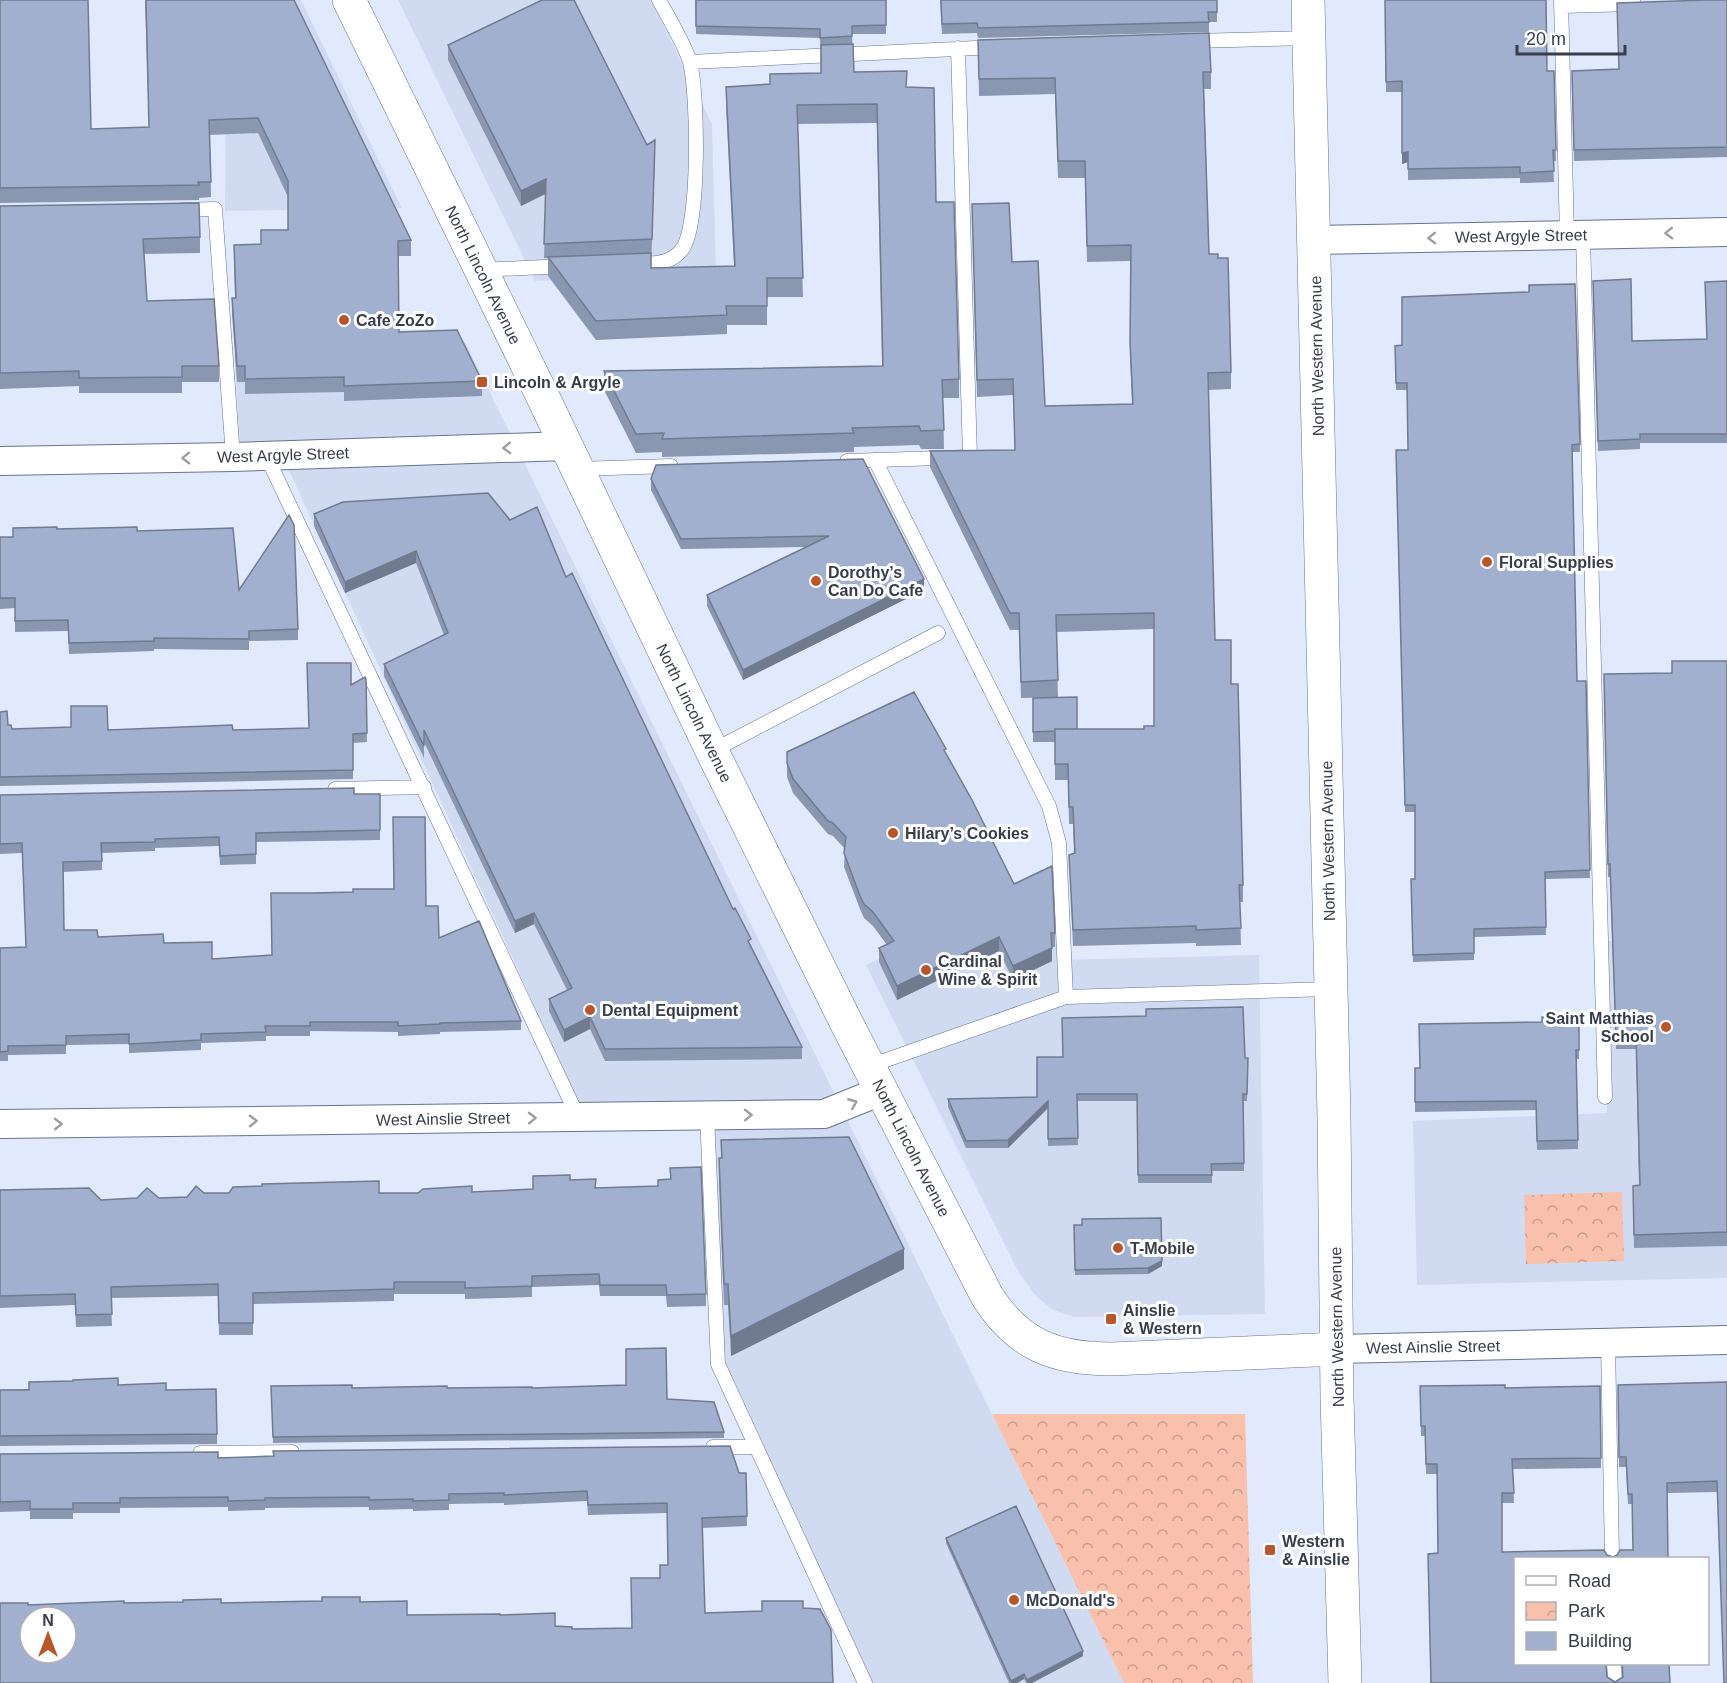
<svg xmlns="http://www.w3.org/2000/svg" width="1727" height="1683" font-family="Arial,sans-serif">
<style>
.built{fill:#d0dbf2}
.park{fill:url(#park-crowns)}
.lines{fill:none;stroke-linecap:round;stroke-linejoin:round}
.service-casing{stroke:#65748f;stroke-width:15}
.minor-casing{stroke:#65748f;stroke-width:30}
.secondary-casing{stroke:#65748f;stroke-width:34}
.service{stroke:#fff;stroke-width:14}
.minor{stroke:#fff;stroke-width:28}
.secondary{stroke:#fff;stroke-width:33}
.wall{fill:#8a97b1}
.shaded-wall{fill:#717b90}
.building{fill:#a1b0ce;stroke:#717b90;stroke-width:1.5;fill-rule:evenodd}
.oneway{stroke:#9b9ea4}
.poi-dot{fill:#ba5429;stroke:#fff;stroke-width:2}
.labels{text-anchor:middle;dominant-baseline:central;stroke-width:6;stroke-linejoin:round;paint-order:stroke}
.street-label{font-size:16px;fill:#373d49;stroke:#fff}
.poi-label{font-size:16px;font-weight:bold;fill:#373d49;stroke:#fff;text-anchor:start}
</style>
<defs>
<pattern id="park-crowns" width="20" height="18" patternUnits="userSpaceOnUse" patternTransform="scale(1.5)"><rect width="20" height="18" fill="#f9c0ab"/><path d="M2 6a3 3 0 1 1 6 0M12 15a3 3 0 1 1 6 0" fill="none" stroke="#ca9d8d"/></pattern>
</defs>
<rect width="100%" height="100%" fill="#e1eafd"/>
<path class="built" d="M206 0H301L402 208 225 211 226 88Z
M398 0H651L712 124 716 272 535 281Z
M465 342 1124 1683H870L722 1359 711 1108 583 1112 276 442 240 445 234 353Z
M1056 872 1057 960 1259 955 1265 1314 1074 1317 1051 1309 1034 1294 1018 1271 866 965Z
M1727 938V1278L1417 1285 1413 1121 1607 1113 1602 941Z"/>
<path class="park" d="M1622 1192 1624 1261 1526 1264 1524 1195Z
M992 1414H1245L1253 1683H1124Z"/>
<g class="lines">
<defs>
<path id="service" d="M1561 0 1567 235
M1561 6 1634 4
M1192 41 1309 38
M690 62 996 47
M182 210 215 209 233 457
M1583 235 1605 1097
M633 264C651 263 671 266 683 248 700 222 698 94 690 62 685 45 668 17 659 0
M480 270 566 266
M266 455 578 1117
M875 460 1049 806 1059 843 1066 997
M847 461 970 457 958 48
M577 469 671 466
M712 751 938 633
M335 789 424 787
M869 1066 1066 997 1331 989
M707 1115 718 1364 865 1683
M1608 1342 1612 1558
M713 1447H756
M200 1453 292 1452
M1614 1664 1615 1683"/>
<path id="minor" d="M1314 240 1727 232
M0 461 233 457 566 446
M0 1124 824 1114 881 1091
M1337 1349 1727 1340"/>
<path id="secondary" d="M349 0 543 397 712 751 846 1022 987 1296C1018 1345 1055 1359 1112 1359L1337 1349
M1308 0 1334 1117 1337 1397 1345 1683"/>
</defs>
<use href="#service" class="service-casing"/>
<use href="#minor" class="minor-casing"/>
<use href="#secondary" class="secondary-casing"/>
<use href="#service" class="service"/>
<use href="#minor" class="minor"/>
<use href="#secondary" class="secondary"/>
</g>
<path class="wall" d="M0 0 91 129 149 127 145 0 411 240V256H398L399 332 482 381V396L344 401V392L245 394V382H237L232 314V298H235L234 261 261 244 288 230V197L258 133 210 135 211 197 199 198V200L0 203Z
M695 0H886V34H852L854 72 907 87 936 202 959 379V398H943L944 449H921L919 445 854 447V452L662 457V452L636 453 604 390V371L882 366 877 123 798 124 803 297H767V325H727V334L596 340 548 276V258H544L546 194 521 206 448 60V45L647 145 655 155 651 268 734 266 726 106V87L770 84 821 73 820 38 696 34Z
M940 0H1217V22H1209V32L978 38 977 33 942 34Z
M1385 0 1547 71H1554L1556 161H1553L1554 182 1520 183V178L1408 180V162L1402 164V92H1386Z
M1727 0V157L1574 161 1572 71 1619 69Z
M978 40 1211 72V89H1204L1209 254 1218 258 1231 372V389L1208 390 1215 640 1231 684 1243 885V902H1240L1241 945 1196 946V943L1073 946 1069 855 1074 853 1073 824H1069L1068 780H1055V742H1033V698L1077 729H1144L1154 726V629L1056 632 1058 697 1021 698 1019 630H1010L930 467V451L1015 450 1013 395 977 397 972 204 1012 262 1045 406 1132 404 1130 358V261L1087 262 1085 178H1058L1055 94 979 96Z
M0 206 200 237V253L144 254 147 301 219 366V382H182V393H79V386L0 389Z
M1593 281 1632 341 1707 339 1727 281V443H1640V449L1598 451Z
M1575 284 1580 452H1572L1577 681H1586L1590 878 1545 879 1546 935 1474 937V960L1413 962 1411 879H1415V812H1405L1396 458 1408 450 1407 390H1396L1395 346 1402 345 1529 292Z
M863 459 924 590 743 680 707 606V595L806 547 681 549 651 490V479Z
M314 514 510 520 566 577 802 1047V1059L605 1061 590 1029 564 1042 549 1011V999L567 990 534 924 515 933 424 742V758L384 676V664L444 635 416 563 345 593 314 526Z
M57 529 137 531 239 590 298 629V640L249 641V650L154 649V651L69 654 68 631 15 632V608L0 609V537H13Z
M1727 661V1246L1634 1248 1633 1186 1639 1185 1636 1049H1616L1610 877H1608L1604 688Z
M366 679 367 742 353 743V779L0 786V712L8 725 12 729 233 730 309 728 351 685Z
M787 752 946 755 1014 884 1055 933V947H1052V961L1013 980 999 951 897 1000 879 962V948L887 945 873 926 864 918 860 909 844 867 845 849 833 836 828 834 793 793 787 777Z
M354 794H380V840L256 842V864L220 865 219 846 155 848V851L102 853V870L63 872 64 930 98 937 164 943 212 959 272 955 426 906 439 938 521 1021V1030L440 1032V1034L398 1036V1032L310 1031V1036H266V1041L201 1043V1050L129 1053V1044L66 1045V1054L8 1055V1061H0V948L26 947 22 853 0 854V795Z
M1579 1017V1059H1576L1578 1149 1537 1150 1536 1110 1415 1112V1068H1419Z
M1245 1058H1248L1247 1101H1243L1244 1171H1212V1183H1138L1137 1101H1077L1078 1145 1048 1146V1108L1008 1148H966L948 1107V1099L1037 1097Z
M721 1140 904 1269 731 1356 728 1305H724L719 1179V1158H721Z
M670 1168 706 1294V1306L667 1307 666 1296H600L599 1285 532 1287V1297L465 1299V1294H394V1301L253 1304V1335H219L218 1296 111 1298 112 1326 76 1327 75 1305 0 1308V1190L101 1200 187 1197 204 1193H418L472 1192 533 1189 570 1180 596 1188 658 1186 670 1179Z
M1074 1225 1162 1266 1148 1274 1075 1275Z
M1727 1382 1717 1492 1667 1493 1668 1558H1515L1607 1677 1615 1682 1670 1683H1430L1438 1553 1437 1474H1426L1425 1436H1421L1420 1386 1505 1388 1600 1386 1601 1468 1513 1469 1514 1503H1502V1552L1607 1555 1613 1557 1633 1550 1632 1504H1628L1626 1467H1619L1618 1385Z
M118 1385 166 1390 217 1434V1444L0 1446V1390Z
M271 1386 352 1388H532L667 1399 724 1432V1438L273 1443Z
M0 1454 218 1458 746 1473 747 1526 702 1528 705 1613 762 1611 803 1608 833 1683 28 1605 124 1603 360 1602 407 1615H500L572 1629 632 1628 668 1565 667 1513 588 1515 587 1501 504 1505V1503L449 1504V1510L413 1511V1509L369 1510V1507L265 1508V1510L228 1511V1507L120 1508V1513H73V1519H30V1511L0 1512Z
M946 1538 1083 1656 1032 1683H1026L1024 1679 1017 1683H1009L946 1543Z"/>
<path class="shaded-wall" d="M1408 152V162L1402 164V153Z
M546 179V193L521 206V191Z
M416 551V563L345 593V582Z
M924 579V590L743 680V670Z
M534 913V924L515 933V921Z
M999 937V951L897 1000V986Z
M1052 948V961L1013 980V966Z
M590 1017V1029L564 1042V1030Z
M1048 1101V1108L1008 1148V1140Z
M904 1249V1269L731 1356V1336Z
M1162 1261V1266L1148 1274V1268Z
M1083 1651V1656L1032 1683H1027V1680Z
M1024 1674V1679L1017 1683H1011V1681Z"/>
<path class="building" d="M0 0H88L91 129 149 127 146 0H294L411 240 398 241 399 332 457 330 482 381 344 386V377L245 379V366H237L232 298H236L234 245 261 244V230H288V181L258 118 209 120 211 182H198L199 185 0 188Z
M542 0H574L647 145 655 140 652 239 544 244 546 179 521 191 448 45Z
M696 0H886V25L852 26V36L820 38V29L696 26Z
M941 0H1217V12H1208L1209 22 978 28 977 23 942 24Z
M1385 0H1546L1547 71H1554L1556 150H1553L1554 171 1520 173V167L1408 169V152L1402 153V81L1386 82Z
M1706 0H1727V147L1574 150 1572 71 1619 69 1617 3Z
M1209 33 1211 72H1203L1209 254H1218V258H1228L1231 372 1208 373 1215 640H1231V684H1238L1243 885H1239L1241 928 1196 930V926L1073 930 1069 855 1075 853 1073 807H1069L1068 764H1055V729H1144V726H1154V613L1056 615 1058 680 1021 682 1019 613H1010L930 451 1015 450 1013 379 977 380 972 204 1009 203 1012 262 1038 261 1045 406 1133 404 1130 342 1131 245 1087 246 1085 161H1058L1055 78 979 79 978 40Z
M853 44 854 72 907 71 906 87 934 88 936 202H954L959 379 942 380 944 430 921 431 919 426 852 428 854 433 662 439 664 433 636 434 604 371 883 366 877 104 797 105 803 278H767V306H726L727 315 596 321 548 257 651 253V268L735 266 726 87 770 84V74L821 73V45Z
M199 203 200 237 143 239 147 301 214 299 219 366H182V377L79 378V371L0 373V206Z
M1631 279 1632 341 1707 339 1705 282 1727 281V434H1640V439L1598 441 1593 281Z
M1575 284 1580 444 1572 445 1577 681H1586L1590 870 1545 872 1546 927 1474 929V953L1413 955 1411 879H1415V805H1405L1396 450H1408L1407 383H1396L1395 346 1402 345V297L1529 292V285Z
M863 459 924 579 743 670 707 595 829 536 681 539 651 479 656 465Z
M488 493 510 520 537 507 566 577 572 573 733 909 735 908 751 939 748 941 802 1047 605 1049 590 1017 564 1030 549 999 572 988 534 913 515 921 424 730V746L384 664 448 633 416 551 345 582 314 514 343 502Z
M289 515 294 525 298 629 249 631V639L154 638V641L69 643 68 620 15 621V598H0V537H13V528L57 527V529L137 527V531L233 528 239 590Z
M1672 661H1727V1232L1634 1235 1633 1186 1640 1185 1636 1035 1616 1036 1610 864H1608L1604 674 1672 673Z
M307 663H351V685L365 677 366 679 367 733 353 734V770L0 777V712L7 711 8 725H11L12 729 71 727V706H107L108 730 232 725 233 730 309 728Z
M914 692 946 749 944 750 972 800 1014 884 1052 866 1055 933H1051L1052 948 1013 966 999 937 897 986 879 948 894 941 873 912 864 904 860 896 844 853 846 837 833 823 828 821 793 779 787 763V752Z
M1077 697V729H1055V731L1033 732V698Z
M354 788V794H380V830L256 833V854L220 856 219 837 155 839V842L101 843 102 861 63 862 64 930H97L98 937 163 934 164 943 212 942V959L272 955 271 893H313L353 892V889H394L393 817H425L426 906H438L439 938 479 921 521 1021 440 1023V1024L398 1026V1022H310V1026H265L266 1032 201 1034V1040L129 1044V1034L66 1036V1045L8 1046V1051L0 1052V948L26 947 22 843 0 844V795Z
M1243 1007 1245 1058H1248L1247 1094H1243L1244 1163 1211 1164 1212 1175H1138L1137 1094H1077L1078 1138 1048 1139V1101L1008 1140 966 1141 948 1099 1037 1097V1057H1063L1062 1018 1146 1016V1009Z
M1542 1017H1579V1050H1576L1578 1140 1537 1141 1536 1101 1415 1102V1068H1420L1419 1024 1542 1022Z
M849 1137 904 1249 731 1336 728 1284H724L719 1158H722L721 1140Z
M701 1167 706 1294 667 1295 666 1285H600L599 1274 532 1276V1286L465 1288V1282H394V1289L253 1293V1323H219L218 1284 111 1287 112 1314 76 1315 75 1294 0 1296V1190L89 1188 101 1200 137 1198 147 1188 159 1198 187 1197 196 1186 204 1193H229L233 1187 262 1186V1184L379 1181V1193H418L423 1189 472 1186V1192L533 1189V1176L570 1175V1180L596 1179 595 1188 658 1186V1180L671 1179 670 1168Z
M1161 1218 1162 1261 1148 1268 1075 1270 1074 1225H1082V1219Z
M666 1348 667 1399 714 1402 724 1432 273 1437 271 1386 352 1385V1388L447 1386V1388L532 1387V1388L626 1385V1349Z
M118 1378V1385L166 1383V1390L216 1389 217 1434 0 1436V1390H29V1382L73 1381V1380Z
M1727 1382V1683H1724L1717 1481 1667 1483 1668 1558H1515V1664H1606L1607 1677 1615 1682 1623 1677 1622 1664H1669L1670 1683H1431L1428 1554 1438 1553 1437 1464H1426L1425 1426H1421L1420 1386 1505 1385V1388L1600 1386 1601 1458 1512 1459 1514 1493H1502V1552L1604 1550 1607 1555 1613 1557 1617 1555 1620 1550H1633L1632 1494H1628L1626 1457H1619L1618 1385Z
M730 1446 739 1473H746L747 1516 702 1518 705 1613 762 1611V1601H803V1608L820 1609 831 1630 833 1683H0V1603H28V1605L124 1601V1603L183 1602V1600L221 1599V1603L322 1601V1597H360V1602L407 1601V1615L500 1614V1615L555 1613V1626L572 1627V1629L632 1628 631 1578H660V1565H668L667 1503 588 1505 587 1491 504 1495V1493L449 1494V1500L413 1501V1499L369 1500V1497L265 1498V1500L228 1501V1497L120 1498V1503H73V1509H30V1501L0 1502V1454L218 1452V1458L274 1456 273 1451ZM30 1617H66V1653H30Z
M1016 1506 1083 1651 1027 1680 1024 1674 1011 1681 946 1538Z"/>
<defs><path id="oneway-chevron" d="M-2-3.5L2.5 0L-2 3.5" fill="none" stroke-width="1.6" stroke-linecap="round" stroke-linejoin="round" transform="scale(1.5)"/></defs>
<g class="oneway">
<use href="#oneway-chevron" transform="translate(1669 233) rotate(179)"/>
<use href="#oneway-chevron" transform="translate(1432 238) rotate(179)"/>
<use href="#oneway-chevron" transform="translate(507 448) rotate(178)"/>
<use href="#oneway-chevron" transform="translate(186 458) rotate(179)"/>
<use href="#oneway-chevron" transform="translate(853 1103) rotate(-22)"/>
<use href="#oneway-chevron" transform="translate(748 1115) rotate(-1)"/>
<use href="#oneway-chevron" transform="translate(532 1118) rotate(-1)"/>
<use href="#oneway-chevron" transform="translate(253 1121) rotate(-1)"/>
<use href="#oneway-chevron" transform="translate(58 1124) rotate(-1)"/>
</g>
<g class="poi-dot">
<circle cx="344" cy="320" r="6"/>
<rect x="476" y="376" width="12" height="12" rx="3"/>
<circle cx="1487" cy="562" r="6"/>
<circle cx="816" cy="581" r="6"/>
<circle cx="893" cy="833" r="6"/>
<circle cx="926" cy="970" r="6"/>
<circle cx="590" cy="1010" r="6"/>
<circle cx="1666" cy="1027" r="6"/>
<circle cx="1118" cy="1248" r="6"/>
<rect x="1105" y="1313" width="12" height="12" rx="3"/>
<rect x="1264" y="1544" width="12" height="12" rx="3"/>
<circle cx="1014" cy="1600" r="6"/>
</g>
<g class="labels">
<g class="street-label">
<text transform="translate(1521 236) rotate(-1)">West Argyle Street</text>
<text transform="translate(483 275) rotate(64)">North Lincoln Avenue</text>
<text transform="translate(1317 356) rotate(-91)">North Western Avenue</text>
<text transform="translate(283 455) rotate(-2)">West Argyle Street</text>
<text transform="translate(694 713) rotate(64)">North Lincoln Avenue</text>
<text transform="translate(1328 841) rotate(-91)">North Western Avenue</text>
<text transform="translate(443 1119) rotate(-1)">West Ainslie Street</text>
<text transform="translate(911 1148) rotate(63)">North Lincoln Avenue</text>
<text transform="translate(1337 1327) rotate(-91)">North Western Avenue</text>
<text transform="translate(1433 1347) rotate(-1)">West Ainslie Street</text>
</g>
<g class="poi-label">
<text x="356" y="320">Cafe ZoZo</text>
<text x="494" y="382">Lincoln &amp; Argyle</text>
<text x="1499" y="562">Floral Supplies</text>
<text x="828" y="572">Dorothy’s<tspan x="828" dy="18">Can Do Cafe</tspan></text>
<text x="905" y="833">Hilary’s Cookies</text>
<text x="938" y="961">Cardinal<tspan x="938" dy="18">Wine &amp; Spirit</tspan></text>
<text x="602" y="1010">Dental Equipment</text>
<text x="1654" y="1018" text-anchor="end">Saint Matthias<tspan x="1654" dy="18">School</tspan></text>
<text x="1130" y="1248">T-Mobile</text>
<text x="1123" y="1310">Ainslie<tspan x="1123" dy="18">&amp; Western</tspan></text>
<text x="1282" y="1541">Western<tspan x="1282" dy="18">&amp; Ainslie</tspan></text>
<text x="1026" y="1600">McDonald's</text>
</g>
</g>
<rect x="1514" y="1557" width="195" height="108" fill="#ffffff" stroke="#afb1b6" stroke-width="1.5"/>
<rect x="1526" y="1576" width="30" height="9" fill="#ffffff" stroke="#afb1b6" stroke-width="1.5"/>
<text x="1568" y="1587" font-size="18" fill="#373d49">Road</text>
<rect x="1526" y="1602" width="30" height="18" fill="url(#park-crowns)" stroke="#afb1b6" stroke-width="1.5"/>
<text x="1568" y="1617" font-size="18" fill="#373d49">Park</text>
<rect x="1526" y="1632" width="30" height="18" fill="#a1b0ce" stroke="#afb1b6" stroke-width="1.5"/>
<text x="1568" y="1647" font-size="18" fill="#373d49">Building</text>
<g transform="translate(48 1635)"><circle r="28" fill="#ffffff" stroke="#afb1b6" stroke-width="1.5"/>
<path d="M0-4.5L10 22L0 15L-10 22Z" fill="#ba5429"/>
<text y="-9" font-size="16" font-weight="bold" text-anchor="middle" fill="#373d49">N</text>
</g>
<path d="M1517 45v9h108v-9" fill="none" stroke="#373d49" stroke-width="3"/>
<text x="1526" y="45" font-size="18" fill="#373d49" stroke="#ffffff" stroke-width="4.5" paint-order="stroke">20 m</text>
</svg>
